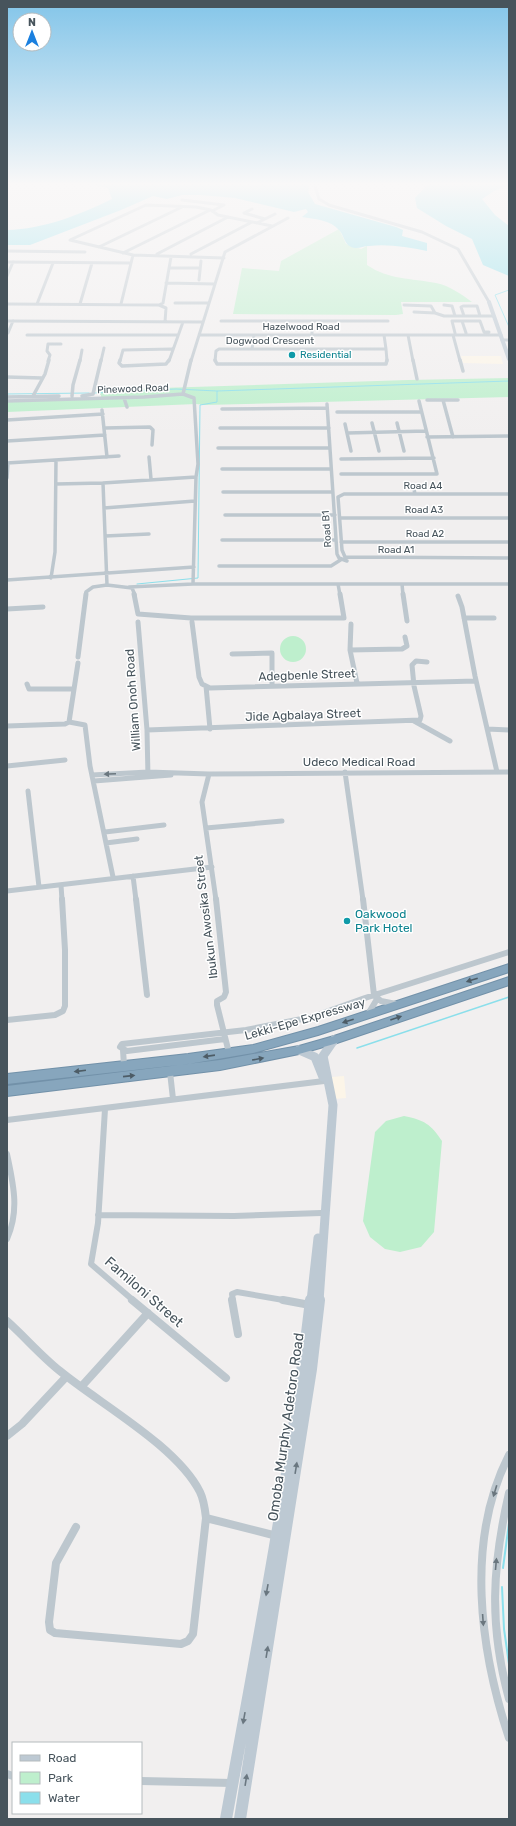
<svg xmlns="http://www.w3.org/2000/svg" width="516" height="1826" font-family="Rubik,sans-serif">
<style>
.commercial{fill:#fcf5e8}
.green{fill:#beefcd}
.water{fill:#8bdfeb}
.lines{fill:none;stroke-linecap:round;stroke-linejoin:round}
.stream-far2{stroke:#8bdfeb;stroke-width:1}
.stream-far1{stroke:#8bdfeb;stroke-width:1.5}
.stream{stroke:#8bdfeb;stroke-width:2}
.highway-casing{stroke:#7291a9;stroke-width:2}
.street-far4{stroke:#bdc7ce;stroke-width:3}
.street-far3{stroke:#bdc7ce;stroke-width:3.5}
.street-far2{stroke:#bdc7ce;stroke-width:5}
.street-far1{stroke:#bdc7ce;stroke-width:6}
.street{stroke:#bdc7ce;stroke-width:8}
.secondary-far2{stroke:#bdc9d3;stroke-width:4}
.secondary-far1{stroke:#bdc9d3;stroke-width:9}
.secondary{stroke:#bdc9d3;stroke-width:12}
.highway{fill:#87a6bd;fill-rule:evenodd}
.oneway{fill:#6a767e}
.oneway2{fill:#4d5c66}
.oneway3{fill:#6a7780}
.culture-dot{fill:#0f9aa8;stroke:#fff;stroke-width:1.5}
.labels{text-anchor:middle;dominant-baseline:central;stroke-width:3;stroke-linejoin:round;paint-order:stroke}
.far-street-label{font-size:10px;fill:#47545c;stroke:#fff}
.far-culture-label{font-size:10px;fill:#0d838f;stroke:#fff;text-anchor:start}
.street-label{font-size:12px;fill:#47545c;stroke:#fff}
.culture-label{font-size:12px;fill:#0d838f;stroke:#fff;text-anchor:start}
.near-street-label{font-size:14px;fill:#47545c;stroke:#fff}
</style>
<rect width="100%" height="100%" fill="#f1efef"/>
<path class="commercial" d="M461 356H501L503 364 463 363Z
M344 1076 346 1098 334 1099 332 1077Z"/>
<path class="green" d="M339 229 346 244 361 249 367 246V265C389 280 411 278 436 283 450 286 461 294 472 302H401L403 314 396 315 233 314 242 268 279 271 281 261Z
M509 378V397L205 405 196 404 7 412V402L101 398V395L96 393 97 390 408 380Z
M280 649a13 13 0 1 1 26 0a13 13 0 1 1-26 0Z
M404 1116C424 1120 431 1124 442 1141L434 1232 421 1247 400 1252 385 1249 370 1237 363 1221 375 1132 386 1121Z"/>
<path class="water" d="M83 183H310L308 192 315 204 396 227 403 230 402 236 427 243V251C408 247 388 244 369 246 362 246 358 250 351 247 344 244 344 235 339 230 331 220 314 219 302 217L308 212 306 209 294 212 235 198 201 195H182L167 199 153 196 121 210 30 245H7V230C44 229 79 215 112 199L108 188Z
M429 183H509V185L494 191 482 199 495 215 509 226V276L483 265 472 239 446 226 417 208 415 198Z"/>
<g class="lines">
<path class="stream-far2" d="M509 290 495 295 509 327
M95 393 176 389 217 391
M7 394 89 393
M137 584 198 578 200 405 217 402V391L509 381"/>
<path class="stream-far1" d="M357 1048 509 997"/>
<path class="stream" d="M503 1568 509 1523
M502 1587 504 1629 509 1664"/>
<defs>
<path id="highway" d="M509 964V972L318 1035 253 1053 188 1064 7 1084V1074L188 1054 253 1045 318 1027Z
M509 977V985L334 1044 299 1054 220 1070 7 1096V1086L220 1060 299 1046 334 1036Z"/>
</defs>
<use href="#highway" class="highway-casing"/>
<path class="street-far4" d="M314 183 319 199 329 205 422 232 458 249 489 302
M182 200 224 205 212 211
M252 209 244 213 265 219 257 223
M265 219 275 214
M99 247 182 207
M7 251 85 252
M123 253 210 210
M157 254 228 217
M191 254 252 222
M224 258 133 255 70 240 146 205 196 207 211 210 218 215 272 226
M7 262 131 263
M169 268H200
M7 276 13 262
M199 280 201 261
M166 283 215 284
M175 303H209
M7 304 159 305 166 308 165 322
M37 304 53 263
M80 304 92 263
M121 304 133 255
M159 305 163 303 171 257
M404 305 431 306 435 313 444 316H494
M444 305 452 306 455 316
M414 312 435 313
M464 316 461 307 463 306H477L480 316
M7 321 203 322
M221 321H388
M312 321V335
M462 321 466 333
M8 333 13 321
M455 333 452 321H480L484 332H489
M27 335H178
M199 335H501
M384 335 386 349
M408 335 413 361
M453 335 460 361
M502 340H509
M252 349 254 335
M386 349 387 361
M48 361 50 355 47 351 48 344H61
M80 361 82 350
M101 361 104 348
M120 361 123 350 172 349
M169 361 183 322
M191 361 225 252 288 218
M215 361 216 351 219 349H386"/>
<path class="street-far3" d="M120 360 119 363 122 366 166 364 169 360
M215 360 217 364H386L387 360
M413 360 417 379
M460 360 463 371
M7 377 42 378
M33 396 45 374 49 360
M72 396 73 385 80 360
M82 396 93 394 101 360
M7 397 59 396
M124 398 127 407
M427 400H458
M443 400 453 437
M7 401 144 397 183 394 191 360
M327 404 337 554 339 558 347 561
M222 409 327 408
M102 410 107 457
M337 412H421
M7 420 103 414
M372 423 379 451
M397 423 404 451
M345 424 351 451
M105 428 150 427 153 430 152 445
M220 428H329
M347 433 426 431
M427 437 509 436
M7 441 105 435
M218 448H330
M149 457 151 479
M341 459 434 458
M7 463 119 456
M222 469H331
M341 474H437L419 401
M7 478 8 463
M103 483 196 477 198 464 194 398 183 394
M56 484 103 483 107 585 132 588 135 595
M413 485 415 494
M223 492H333
M509 494H344L338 497 342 550 345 557 509 558
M104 508 195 501
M225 515H335
M340 518H509
M105 536 149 534
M222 540H336
M341 542H509
M219 566H331L342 559
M51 578 55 552 56 460
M7 580 194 567
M193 584 196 477
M338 584 340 595
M402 584 403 595
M129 587 193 584H509
M86 595V592L93 587 107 585"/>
<path class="street-far2" d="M134 594 138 614 191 618H344L340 594
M403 594 407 621
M458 596 462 607 475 676 497 772
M7 609 43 607
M464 618H494
M138 622 147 730 148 777
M192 622 199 677 202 684 210 688 476 681
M351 624 350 650 357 683
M350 650 402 649 407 646 405 637
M232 654 272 653V686
M78 657 86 594
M27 684 29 689H74
M206 686 210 729
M414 721 450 741
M69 722 78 663
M7 726 65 724 69 722 85 725 90 766 113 877
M487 729 509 730
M147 730 420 720 421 716 414 686 412 665 416 661 427 662
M7 766 65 760
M345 772 363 900
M209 774 202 802 216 900
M92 775 148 772 209 774 509 772
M94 781 171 775
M28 791 39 887
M206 828 282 821
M105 832 164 825
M106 843 137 839
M133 876 136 900
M61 885 62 900
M7 891 212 867"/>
<path class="street-far1" d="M136 899 147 995
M216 899 226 992 224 997 217 1001V1005L229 1053
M363 899 374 995 381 1001 396 1004
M368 1014 377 999
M7 1020 55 1015 63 1011 65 1006V950L62 899
M225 1039 127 1051 120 1047 122 1044 246 1030 312 1017 365 998 509 952
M123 1050 124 1065
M170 1072 173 1099
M105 1109 98 1223 91 1264 134 1301
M7 1120 324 1081
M7 1154C13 1183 20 1210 7 1239
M98 1215 234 1216 321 1213
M233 1301 232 1294 237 1292 289 1301"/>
<path class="street" d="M132 1300 226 1378
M232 1300 238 1334
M283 1300 310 1305
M7 1321C25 1337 41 1356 60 1371 100 1404 177 1446 200 1492 204 1500 205 1509 206 1518L193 1634 188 1641 181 1644 55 1633 50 1630 49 1622 56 1563 76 1527
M81 1387 148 1313
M7 1436 22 1424 66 1377
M509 1455C465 1541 480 1650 509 1738
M509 1493C492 1567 489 1625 509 1699
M206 1518 277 1536
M7 1774 13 1776
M141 1781 232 1783"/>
<path class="secondary-far2" d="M489 302 509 359"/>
<path class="secondary-far1" d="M299 1050 315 1057 323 1077
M311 1301 318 1238
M319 1301 333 1105 323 1056 334 1040"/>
<path class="secondary" d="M226 1819C257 1647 291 1474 311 1300
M240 1819 311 1369 319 1300"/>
<use href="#highway" class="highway"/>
</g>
<defs><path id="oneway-solid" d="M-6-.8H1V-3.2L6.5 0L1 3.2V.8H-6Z"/></defs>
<g class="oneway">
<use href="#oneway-solid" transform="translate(110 774) rotate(177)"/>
<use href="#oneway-solid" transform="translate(495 1491) rotate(107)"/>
<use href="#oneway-solid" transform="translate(496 1564) rotate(-85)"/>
<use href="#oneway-solid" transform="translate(483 1620) rotate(86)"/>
</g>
<g class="oneway2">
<use href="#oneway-solid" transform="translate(472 980) rotate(162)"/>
<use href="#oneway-solid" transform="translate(396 1018) rotate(-19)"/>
<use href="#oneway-solid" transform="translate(348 1021) rotate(162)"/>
<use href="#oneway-solid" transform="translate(209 1056) rotate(172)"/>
<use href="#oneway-solid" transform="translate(258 1059) rotate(-10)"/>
<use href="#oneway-solid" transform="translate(80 1071) rotate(173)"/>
<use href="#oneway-solid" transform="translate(129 1076) rotate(-6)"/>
</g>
<g class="oneway3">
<use href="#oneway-solid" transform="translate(296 1468) rotate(-81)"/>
<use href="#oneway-solid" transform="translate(267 1590) rotate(100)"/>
<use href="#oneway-solid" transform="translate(267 1652) rotate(-81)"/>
<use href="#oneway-solid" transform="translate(244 1718) rotate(100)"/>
<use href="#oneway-solid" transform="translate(246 1780) rotate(-81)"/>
</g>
<linearGradient id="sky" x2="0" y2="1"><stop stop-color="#83c5e9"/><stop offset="0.42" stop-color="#f9f8f8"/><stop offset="1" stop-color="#f9f8f8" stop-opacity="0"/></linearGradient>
<rect width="516" height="438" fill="url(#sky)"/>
<g class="culture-dot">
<circle cx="292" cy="355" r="4"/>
<circle cx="347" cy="921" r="4"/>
</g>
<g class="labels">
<g class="far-street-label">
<text x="301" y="327">Hazelwood Road</text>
<text x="270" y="341">Dogwood Crescent</text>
<text transform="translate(133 389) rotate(-2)">Pinewood Road</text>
<text x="423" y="486">Road A4</text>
<text x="424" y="510">Road A3</text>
<text transform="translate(327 529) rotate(-94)">Road B1</text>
<text x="425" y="534">Road A2</text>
<text x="396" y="550">Road A1</text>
</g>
<g class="far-culture-label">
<text x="300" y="355">Residential</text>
</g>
<g class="street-label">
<text transform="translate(307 675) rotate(-2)">Adegbenle Street</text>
<text transform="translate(133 700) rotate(-94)">William Onoh Road</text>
<text transform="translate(303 715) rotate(-2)">Jide Agbalaya Street</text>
<text x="359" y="762">Udeco Medical Road</text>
<text transform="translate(206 917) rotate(-97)">Ibukun Awosika Street</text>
<text transform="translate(305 1019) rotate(-16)">Lekki-Epe Expressway</text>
</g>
<g class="culture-label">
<text x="355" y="914">Oakwood<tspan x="355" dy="14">Park Hotel</tspan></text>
</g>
<g class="near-street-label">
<text transform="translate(144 1292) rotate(41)">Familoni Street</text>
<text transform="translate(286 1427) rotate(-82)">Omoba Murphy Adetoro Road</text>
</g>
</g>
<rect width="516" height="1826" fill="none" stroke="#47545c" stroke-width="16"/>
<rect x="12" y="1742" width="130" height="72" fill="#ffffff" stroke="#b5bbbe"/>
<rect x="20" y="1755" width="20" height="6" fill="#bdc9d3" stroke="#b5bbbe"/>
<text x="48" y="1762" font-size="12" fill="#47545c">Road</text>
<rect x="20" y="1772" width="20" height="12" fill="#beefcd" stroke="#b5bbbe"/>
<text x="48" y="1782" font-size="12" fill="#47545c">Park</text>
<rect x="20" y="1792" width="20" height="12" fill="#8bdfeb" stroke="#b5bbbe"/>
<text x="48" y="1802" font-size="12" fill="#47545c">Water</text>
<g transform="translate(32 32)"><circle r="19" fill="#ffffff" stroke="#b5bbbe"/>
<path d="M0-3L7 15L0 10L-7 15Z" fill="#1b80df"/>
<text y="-6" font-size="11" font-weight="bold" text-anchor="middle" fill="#47545c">N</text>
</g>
</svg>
